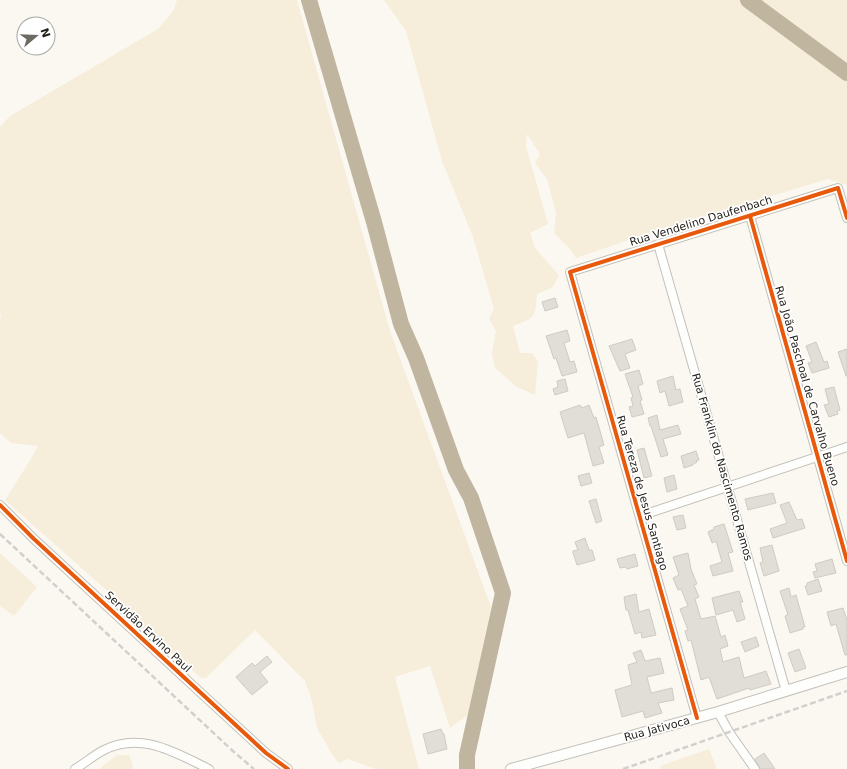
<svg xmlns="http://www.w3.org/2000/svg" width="847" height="769" font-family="'DejaVu Sans',sans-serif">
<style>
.green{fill:#f6edda}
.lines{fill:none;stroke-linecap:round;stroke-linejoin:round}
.river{stroke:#c0b59f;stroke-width:16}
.building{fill:#e1ded8;stroke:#cecbc5}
.minor-casing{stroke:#c3c0b9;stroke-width:10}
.tertiary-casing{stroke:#c3c0b9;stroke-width:12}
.minor{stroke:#fefefd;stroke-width:8}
.tertiary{stroke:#fefefd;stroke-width:10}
.rail{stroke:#d0d0ce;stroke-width:2.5;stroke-dasharray:6 3;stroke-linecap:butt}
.cycleway-casing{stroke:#fff;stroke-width:6}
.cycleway{stroke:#e8590c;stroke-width:4}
.labels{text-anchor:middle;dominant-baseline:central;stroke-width:3.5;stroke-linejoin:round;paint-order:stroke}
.street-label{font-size:11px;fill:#211e17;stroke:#fff}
</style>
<rect width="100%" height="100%" fill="#fbf8f2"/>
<path class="green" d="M177 0H297L390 331 491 607 468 715 450 728 430 666 395 677 419 769H376L348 759 339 763 333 756 317 728 312 701 305 681 255 630 206 678H201L140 627 132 612 114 597 5 500 29 462 38 446 11 443 0 433V318L1 316 0 311V127L10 116 158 29 174 10Z
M384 0H847V185L828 179 655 231 576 258 570 249 554 233 556 213 547 179 535 163 540 154 527 134 526 146 548 224 530 233 535 248 559 275 553 287 537 294C535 317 536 318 513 326L520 353H532L538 361 535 395 517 387 495 368 492 353 496 331 489 318 494 309 473 237 442 161 406 31Z
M0 553 37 587 14 616 0 606Z
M709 749 717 769H661L660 766Z
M117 755H129L134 769H99Z"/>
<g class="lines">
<path class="river" d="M309 0 374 222 401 324 416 358 456 470 471 498 503 593 467 755V769
M748 0 847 73"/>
</g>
<path class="building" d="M555 298 558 307 545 311 542 302Z
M567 330 570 341 564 343 570 362 574 361 577 372 562 376 556 358 554 359 546 336Z
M632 339 636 350 625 354 630 368 620 371 609 346Z
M816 342 824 362 827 361 829 368 812 373 808 363 812 362 806 346Z
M847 349V376H846L838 352Z
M639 370 643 384 638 386 642 400 640 401 644 414 632 417 629 407 633 406 631 398 633 397 625 374Z
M673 376 676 390 680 389 683 402 669 406 665 391 660 393 657 381Z
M565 379 568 391 555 395 553 389 558 387 557 381Z
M834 387 840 410 837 411 838 414 829 417 824 405 829 404 825 389Z
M580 405 582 408 589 405 594 418 596 417 604 445 599 447 604 463 593 466 584 433 568 438 560 412Z
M657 415 660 430 678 425 681 434 663 439 668 455 661 457 651 426H650L648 418Z
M644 448 652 476 644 478 637 450Z
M696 451 699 460 696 461 697 462 693 464V465L684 468 681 456Z
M589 473 592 483 581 486 578 476Z
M674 475 677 489 667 492 664 478Z
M773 493 776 503 748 510 745 499Z
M596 499 602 521 596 523 589 501Z
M789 502 797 520 802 519 805 528 773 538 770 529 787 523 780 505Z
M683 515 686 528 677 530 673 517Z
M724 524 733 552 728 553 733 571 713 576 710 566 722 562 716 541 712 543 708 532 714 529V527Z
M585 538 589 550H592L595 560 577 565 573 553V551L578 550 575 542Z
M772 545 779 571 764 576 760 563 763 562 760 548Z
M688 553 691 569 697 584 694 585 699 597 695 599 701 619 715 616 721 637 725 635 728 646 720 649 723 662 739 657 744 678 766 671 771 684 750 690 749 688 717 699 709 677 701 680 691 640 688 641 685 631 688 630 680 609 688 606 681 589 678 590 673 578 679 575 673 557Z
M635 554 638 566 627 569 626 567 620 568 617 559Z
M832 559 836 573 815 578 813 572 817 571 815 564Z
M818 579 822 591 808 595 805 586H807V583Z
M789 588 791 597 796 595 805 627H803V629L790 633 785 616 788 615 780 591Z
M739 591 743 602H740L745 619 737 622 733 610 716 615 712 598Z
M636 594 639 612 649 609 656 635 642 638 641 632 635 634 628 610H626L624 597Z
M843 608 847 620V655H845L836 624 831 626 827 612Z
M756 637 759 646 745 652 741 642Z
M799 649 806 668 795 672 788 653Z
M641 650 645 661 660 658 664 673 647 677 651 693 672 688 674 700 658 703 662 713 645 718 643 711 622 717 615 690 632 685 628 665 637 662 633 653Z
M267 656 272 662 260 672 268 682 252 695 236 677 252 663 255 666Z
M441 729 443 734H444L447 749 428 754 423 734Z
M764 753 775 769H760L755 759Z"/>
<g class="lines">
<defs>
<path id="minor" d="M750 216 847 561
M658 244 786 691
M0 505 34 539 266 753 288 769
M640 516 847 447
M718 712 729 732 755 769
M697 718 570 272 838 188 847 218
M75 769C85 763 94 755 104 750 141 731 176 753 209 769"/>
<path id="tertiary" d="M511 769 718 712 847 672"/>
</defs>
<use href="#minor" class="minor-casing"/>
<use href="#tertiary" class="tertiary-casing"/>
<use href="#minor" class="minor"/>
<use href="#tertiary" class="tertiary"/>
<path class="rail" d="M0 534 234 752 254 769
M623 769 847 691"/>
<defs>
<path id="cycleway" d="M750 216 847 561
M0 505 34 539 266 753 288 769
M697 718 570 272 838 188 847 218"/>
</defs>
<use href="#cycleway" class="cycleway-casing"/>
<use href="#cycleway" class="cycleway"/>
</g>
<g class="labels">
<g class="street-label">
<text transform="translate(701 221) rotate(-17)">Rua Vendelino Daufenbach</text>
<text transform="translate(807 386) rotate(74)">Rua João Paschoal de Carvalho Bueno</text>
<text transform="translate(722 467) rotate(74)">Rua Franklin do Nascimento Ramos</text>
<text transform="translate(642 493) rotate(74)">Rua Tereza de Jesus Santiago</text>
<text transform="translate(148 632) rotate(43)">Servidão Ervino Paul</text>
<text transform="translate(657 729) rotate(-15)">Rua Jativoca</text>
</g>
</g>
<g transform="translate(36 36) rotate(71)"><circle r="19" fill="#ffffff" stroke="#a6a5a2"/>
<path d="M0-3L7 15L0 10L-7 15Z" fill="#6d6a64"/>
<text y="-6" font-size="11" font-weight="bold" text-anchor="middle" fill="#211e17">N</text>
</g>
</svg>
